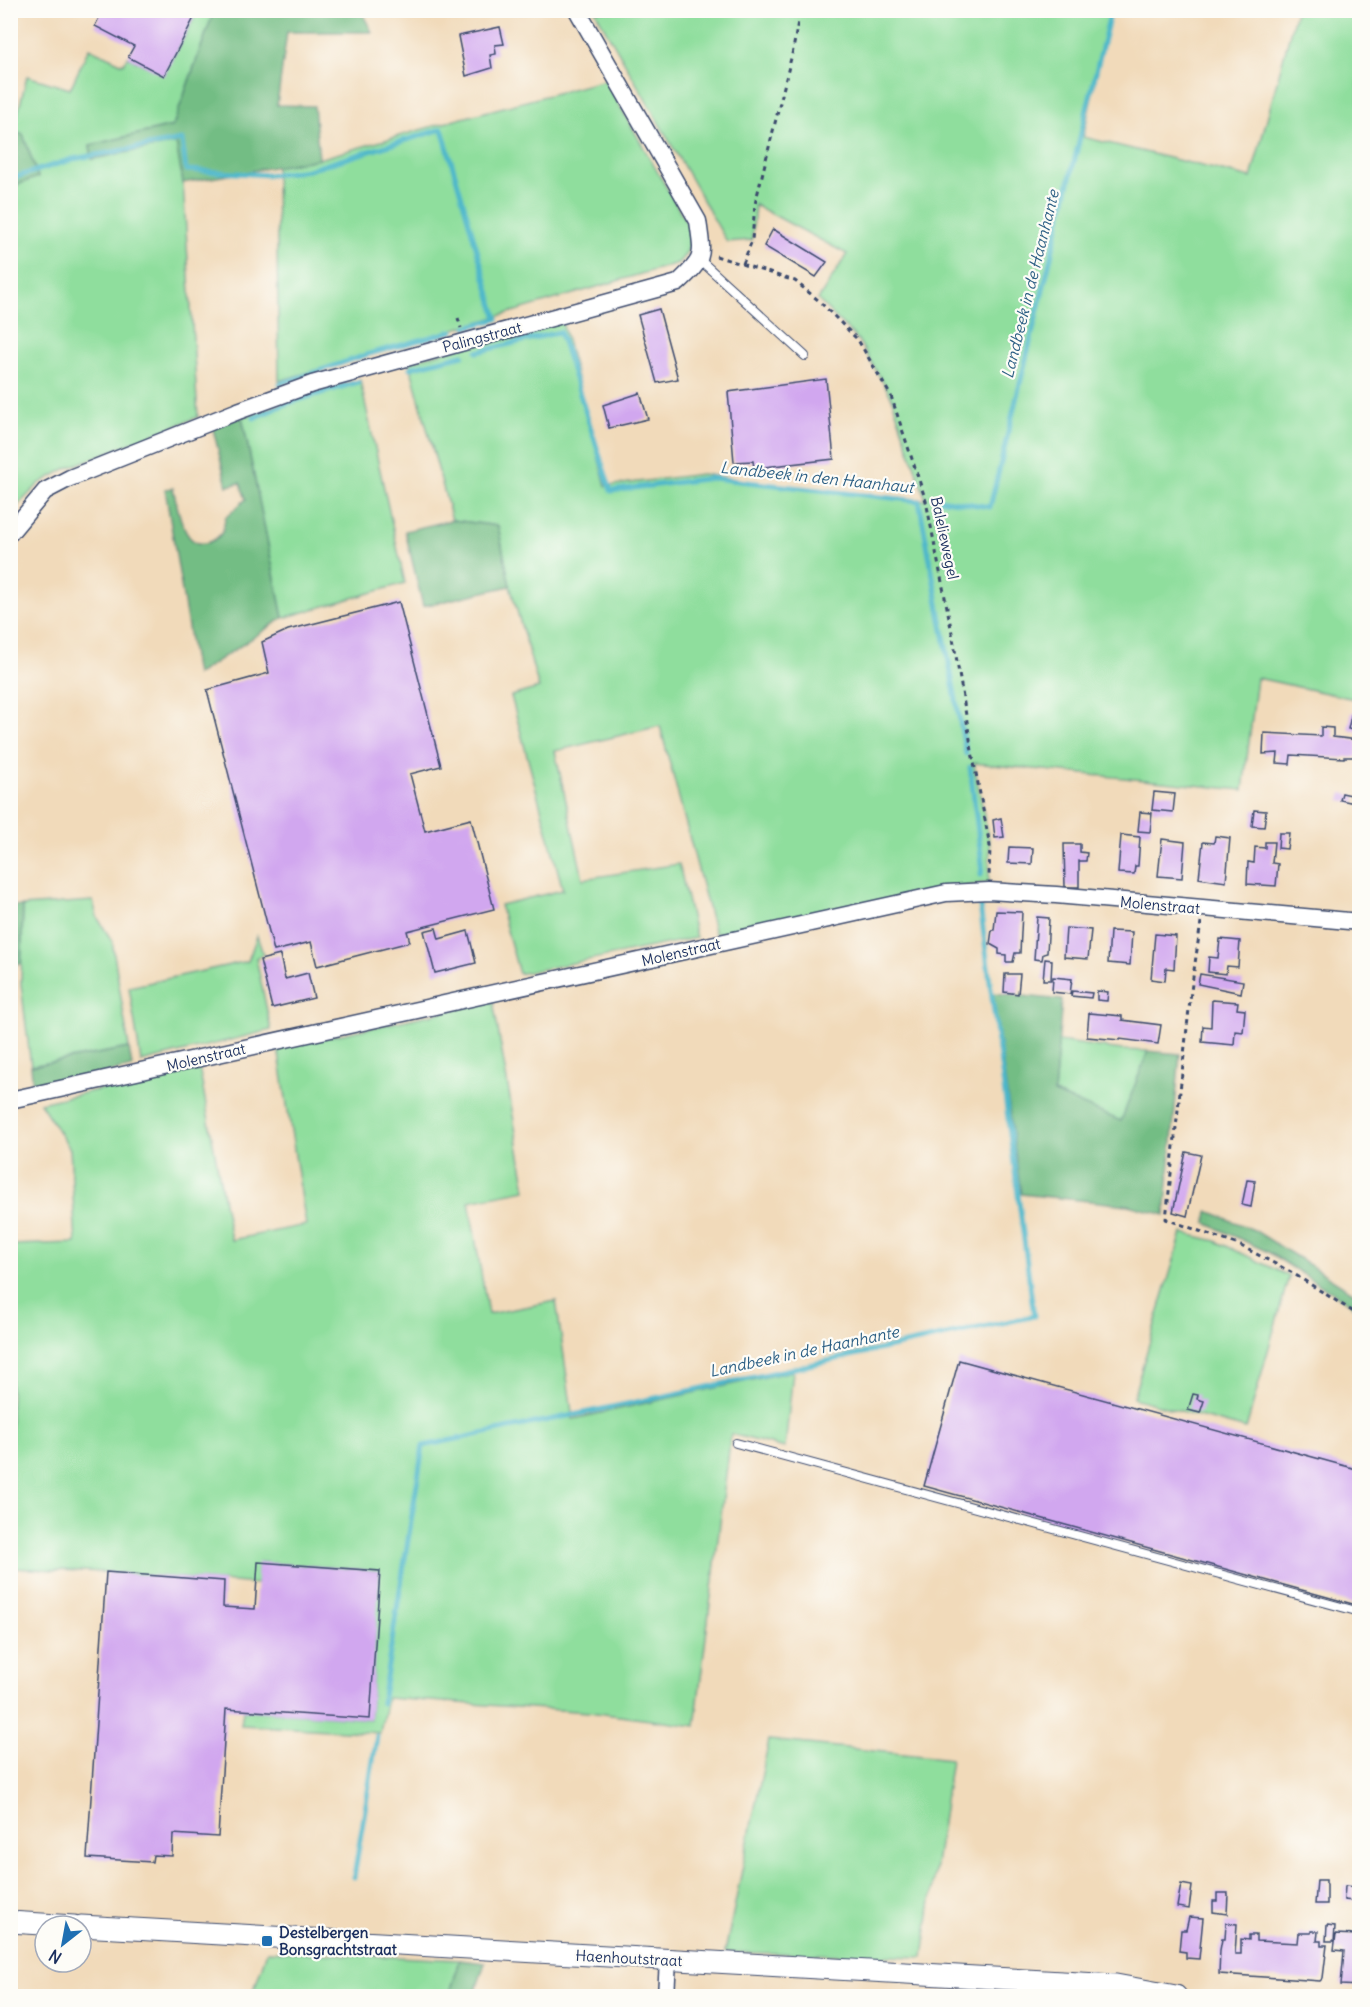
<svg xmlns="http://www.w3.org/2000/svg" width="1370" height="2007" font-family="Delius,sans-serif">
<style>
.green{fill:#8fde9d;stroke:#55867e;stroke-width:1.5}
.forest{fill:#73bd84;stroke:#477671;stroke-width:1.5}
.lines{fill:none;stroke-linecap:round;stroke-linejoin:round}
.stream{stroke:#4db7ca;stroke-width:5}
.building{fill:#d1a7ef}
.service-casing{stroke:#3b496c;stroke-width:10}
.minor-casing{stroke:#3b496c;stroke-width:19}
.tertiary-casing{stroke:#3b496c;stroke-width:23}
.path{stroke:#3b496c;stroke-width:3;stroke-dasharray:4.5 4.5;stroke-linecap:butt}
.service{stroke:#fff;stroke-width:8}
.minor{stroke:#fff;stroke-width:16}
.tertiary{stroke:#fff;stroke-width:21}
.poi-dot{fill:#1f6fb2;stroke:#fdfcf7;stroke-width:2}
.labels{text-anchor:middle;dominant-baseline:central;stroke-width:4.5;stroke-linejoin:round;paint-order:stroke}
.street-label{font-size:15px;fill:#1b2f5e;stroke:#fdfcf7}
.poi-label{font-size:15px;font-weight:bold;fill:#1b2f5e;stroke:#fdfcf7;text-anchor:start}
.water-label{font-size:16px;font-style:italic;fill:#2c5f84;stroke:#fdfcf7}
</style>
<rect width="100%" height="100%" fill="#fdfcf7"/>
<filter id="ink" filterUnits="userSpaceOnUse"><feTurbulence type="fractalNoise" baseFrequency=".0167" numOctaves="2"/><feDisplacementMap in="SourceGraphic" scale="12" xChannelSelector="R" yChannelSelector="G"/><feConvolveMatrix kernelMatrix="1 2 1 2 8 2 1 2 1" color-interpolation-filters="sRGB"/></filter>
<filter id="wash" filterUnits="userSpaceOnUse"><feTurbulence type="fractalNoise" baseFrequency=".008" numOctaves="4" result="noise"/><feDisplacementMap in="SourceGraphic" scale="24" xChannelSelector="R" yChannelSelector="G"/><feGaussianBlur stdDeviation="1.35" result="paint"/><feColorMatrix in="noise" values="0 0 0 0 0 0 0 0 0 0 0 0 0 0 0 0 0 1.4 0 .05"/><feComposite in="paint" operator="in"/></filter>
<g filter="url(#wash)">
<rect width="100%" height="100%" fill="#f1daba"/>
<path class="green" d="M198 11H214L173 126 90 145 92 159 177 143 183 183 198 417 65 469 40 483 19 504 11 518V187L38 177 23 135 13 133 27 76 70 89 89 48 123 64 128 57 164 75Z
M595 11H1111L1083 137 1251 178 1296 11H1359V700L1257 678 1243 790 974 763 990 846 989 882 715 934 660 726 555 751 583 879 679 864 696 938 519 974 500 905 563 890 511 696 539 688 510 586 498 526 452 520 409 362 561 318 606 486 702 474 802 489 926 500 891 396 858 340 818 300 847 254 755 205 752 240 727 242Z
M605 80 689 227C690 244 691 250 678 263L279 381 276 167 319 159 444 123Z
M360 380 405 583 283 618 242 417 331 386Z
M93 901 97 917 112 941 129 1048 31 1066 21 984 23 906Z
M257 936 263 954 256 958 271 1030 141 1062 129 987 248 961Z
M493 1001 526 1190 469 1201 488 1314 556 1301 573 1419 793 1371 785 1448 731 1434 695 1726 589 1712 387 1698 380 1733 241 1725 243 1710 370 1719 379 1571 259 1562 257 1584 106 1572 11 1568V1245L76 1243 70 1149 40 1103 199 1067 231 1240 306 1225 278 1048Z
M1058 1041 1122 1050 1148 1051 1122 1122 1054 1093Z
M1182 1233 1216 1241 1289 1276 1246 1429 1133 1398Z
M769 1740 951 1759 923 1957 725 1952Z
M267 1951 460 1960 449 1996H252Z"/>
<path class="forest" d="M214 11H361L372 32H287L277 105 314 106 319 159 183 183 176 143 92 159 90 145 173 126Z
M13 133 23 134 38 177 11 187 10 144Z
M242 417 283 618 196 675 165 489 173 488C178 507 183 555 212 541 223 535 224 529 225 518L246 499 240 483 227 486 212 425Z
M452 520 498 526 510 586 423 606 405 531Z
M10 906H23L21 964 11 965Z
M993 993 1062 1000 1054 1093 1121 1121 1148 1051 1180 1054 1165 1215 1128 1205 1021 1194Z
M129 1048 132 1067 33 1089 31 1066Z
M1208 1211 1254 1230 1359 1296V1310L1268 1252 1206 1223Z
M460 1960 485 1963 474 1996H449Z"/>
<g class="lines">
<path class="stream" d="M10 179 73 159 182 140 186 170 269 175 308 170 442 129 497 319 467 327
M477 352 560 332 611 491 712 478 919 501 966 754
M410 368 463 355
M280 384 369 354 453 331
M254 418 288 403 358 382
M933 498 990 507 1111 10
M970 767 982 864 981 875
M382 1703 423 1446 689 1391 1034 1316 979 898
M354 1877 377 1736"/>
</g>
<g id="blocks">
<path class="building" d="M103 10H198L164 76 128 57 134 46 95 26Z
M500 27 504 44 495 45 496 54 490 55 492 68 466 76 458 36Z
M773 229 827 262 816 277 764 246Z
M659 309 678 379 657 383 638 315Z
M826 379 834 459 754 468 753 461 734 462 728 392Z
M640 393 648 419 609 428 603 405Z
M399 602 441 766 410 774 425 831 471 819 494 909 407 931 410 942 317 966 311 942 274 951 207 690 269 673 262 642 288 630Z
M1352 712 1360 714V732L1348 729Z
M1321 727 1333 728V737L1358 740 1357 757H1344V758L1291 755 1290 764 1277 763 1278 753 1263 754 1264 733 1321 736Z
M1154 792 1175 794 1173 812 1152 810Z
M1342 793 1356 796 1355 803 1340 800Z
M1254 810 1266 811 1264 827 1252 826Z
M1140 812 1152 813 1150 832 1138 831Z
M1001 818 1004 837 995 838 993 820Z
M1279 833H1289L1287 849 1278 848Z
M1121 835 1140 837 1138 866H1135L1134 874 1118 873Z
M1215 836 1230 838 1226 882 1199 878 1203 842 1214 843Z
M1162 839 1185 842 1182 878 1158 876Z
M1265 842H1274L1272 863 1278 864 1276 886 1247 884 1248 862 1254 863 1255 847 1265 848Z
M1064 844H1080V852L1087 853 1086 861H1079V887H1065Z
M1009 847 1033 848 1032 864 1008 863Z
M996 911 1022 912 1020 953H1015L1013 962H1006V955L999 954V949L990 944 992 930H994Z
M1037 917 1049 918 1047 953 1043 954 1042 960 1034 959Z
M436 928 439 939 468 931 476 963 435 973 424 931Z
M1066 928 1091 930 1088 959 1064 957Z
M1110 931 1132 932 1130 965 1108 963Z
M1155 934 1176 936 1174 969 1166 968 1165 981 1151 979Z
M1220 939 1240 941 1238 967 1227 966 1226 974 1208 972 1209 957 1218 958Z
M280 955 285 979 308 973 314 998 272 1008 260 960Z
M1045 959 1052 960 1051 980H1043Z
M1005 974H1020L1018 994 1004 992Z
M1200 974 1243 981 1241 993 1198 984Z
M1053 977 1072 979 1070 994 1052 992Z
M1072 991 1092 993 1091 998 1071 996Z
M1097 991 1108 992 1107 1001 1097 1000Z
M1212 1000 1238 1002 1237 1009 1245 1010 1243 1032 1235 1031 1234 1045 1202 1042 1203 1026 1211 1027Z
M1089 1013 1122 1016V1020L1161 1025 1158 1044 1120 1039V1040L1087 1037Z
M1186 1152 1201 1155 1187 1216 1173 1212Z
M1247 1180 1255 1181 1251 1207 1242 1205Z
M959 1360 1360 1470V1606L924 1486Z
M1193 1394 1198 1395 1197 1399 1204 1401 1200 1413 1188 1410Z
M258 1562 380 1571 370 1719 226 1709 218 1837 173 1834 172 1856 153 1855 152 1862 87 1858 106 1572 224 1581 223 1607 255 1609Z
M1317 1880H1326V1883L1327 1884V1904H1315Z
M1181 1884 1192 1886 1189 1909 1177 1907Z
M1345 1886 1354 1887 1353 1901 1344 1900Z
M1217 1893H1228L1227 1914 1213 1912V1901H1217Z
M1189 1917 1203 1918 1199 1959 1186 1958V1952L1179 1951 1181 1930H1186Z
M1226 1923 1237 1924 1235 1954H1241V1939L1249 1940V1935H1256V1941L1298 1943 1299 1933H1311V1931H1318L1317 1941H1321V1945H1327L1323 1978 1320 1981 1307 1980 1219 1974 1220 1950 1222 1939H1225Z
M1327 1925 1335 1926 1334 1941H1326Z
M1336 1934 1357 1935V1942H1360V1986L1341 1985 1344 1951 1334 1950Z"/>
</g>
</g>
<g filter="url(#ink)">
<use href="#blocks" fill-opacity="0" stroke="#3b496c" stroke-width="1.5"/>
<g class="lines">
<defs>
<path id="service" d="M699 259 805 356
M736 1443 1360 1612"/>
<path id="minor" d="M10 533 45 491 70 478 238 411 312 384 678 283C705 258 703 257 698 221L577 10
M10 1100 946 893 989 891 1056 895 1360 922
M666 1996 668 1960"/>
<path id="tertiary" d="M10 1922 74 1926
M81 1926 1116 1985 1176 1996"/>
</defs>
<use href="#service" class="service-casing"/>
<use href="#minor" class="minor-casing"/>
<use href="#tertiary" class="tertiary-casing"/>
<path class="path" d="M716 256 795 281 818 300 858 340 891 396 926 501 953 638 974 763 990 846 989 876
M743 264 752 240 755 204 793 50 800 10
M458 318 461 328
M1201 922 1191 991 1166 1219 1241 1246 1291 1272 1360 1316"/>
<use href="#service" class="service"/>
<use href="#minor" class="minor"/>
<use href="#tertiary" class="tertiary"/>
</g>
</g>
<rect class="poi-dot" x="261" y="1935" width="12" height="12" rx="3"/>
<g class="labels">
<g class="street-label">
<text transform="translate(482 337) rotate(-15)">Palingstraat</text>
<text transform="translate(945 538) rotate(78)">Baleliewegel</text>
<text transform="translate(1160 905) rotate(5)">Molenstraat</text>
<text transform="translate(681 952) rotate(-13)">Molenstraat</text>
<text transform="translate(206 1057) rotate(-13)">Molenstraat</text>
<text transform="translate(629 1958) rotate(3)">Haenhoutstraat</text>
</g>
<g class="poi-label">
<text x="279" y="1932">Destelbergen<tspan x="279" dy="17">Bonsgrachtstraat</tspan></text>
</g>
<g class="water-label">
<text transform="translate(1030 284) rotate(-76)">Landbeek in de Haanhante</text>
<text transform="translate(817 477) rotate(6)">Landbeek in den Haanhaut</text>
<text transform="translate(804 1351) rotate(-12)">Landbeek in de Haanhante</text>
</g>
</g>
<rect width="1370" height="2007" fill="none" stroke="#fdfcf7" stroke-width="36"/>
<g transform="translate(63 1944) rotate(211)"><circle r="28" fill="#fdfcf7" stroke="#a3aaba" stroke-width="1.5"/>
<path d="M0-4.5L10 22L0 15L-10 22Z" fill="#1f6fb2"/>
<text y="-9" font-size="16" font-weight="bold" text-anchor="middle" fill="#1b2f5e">N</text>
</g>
</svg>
